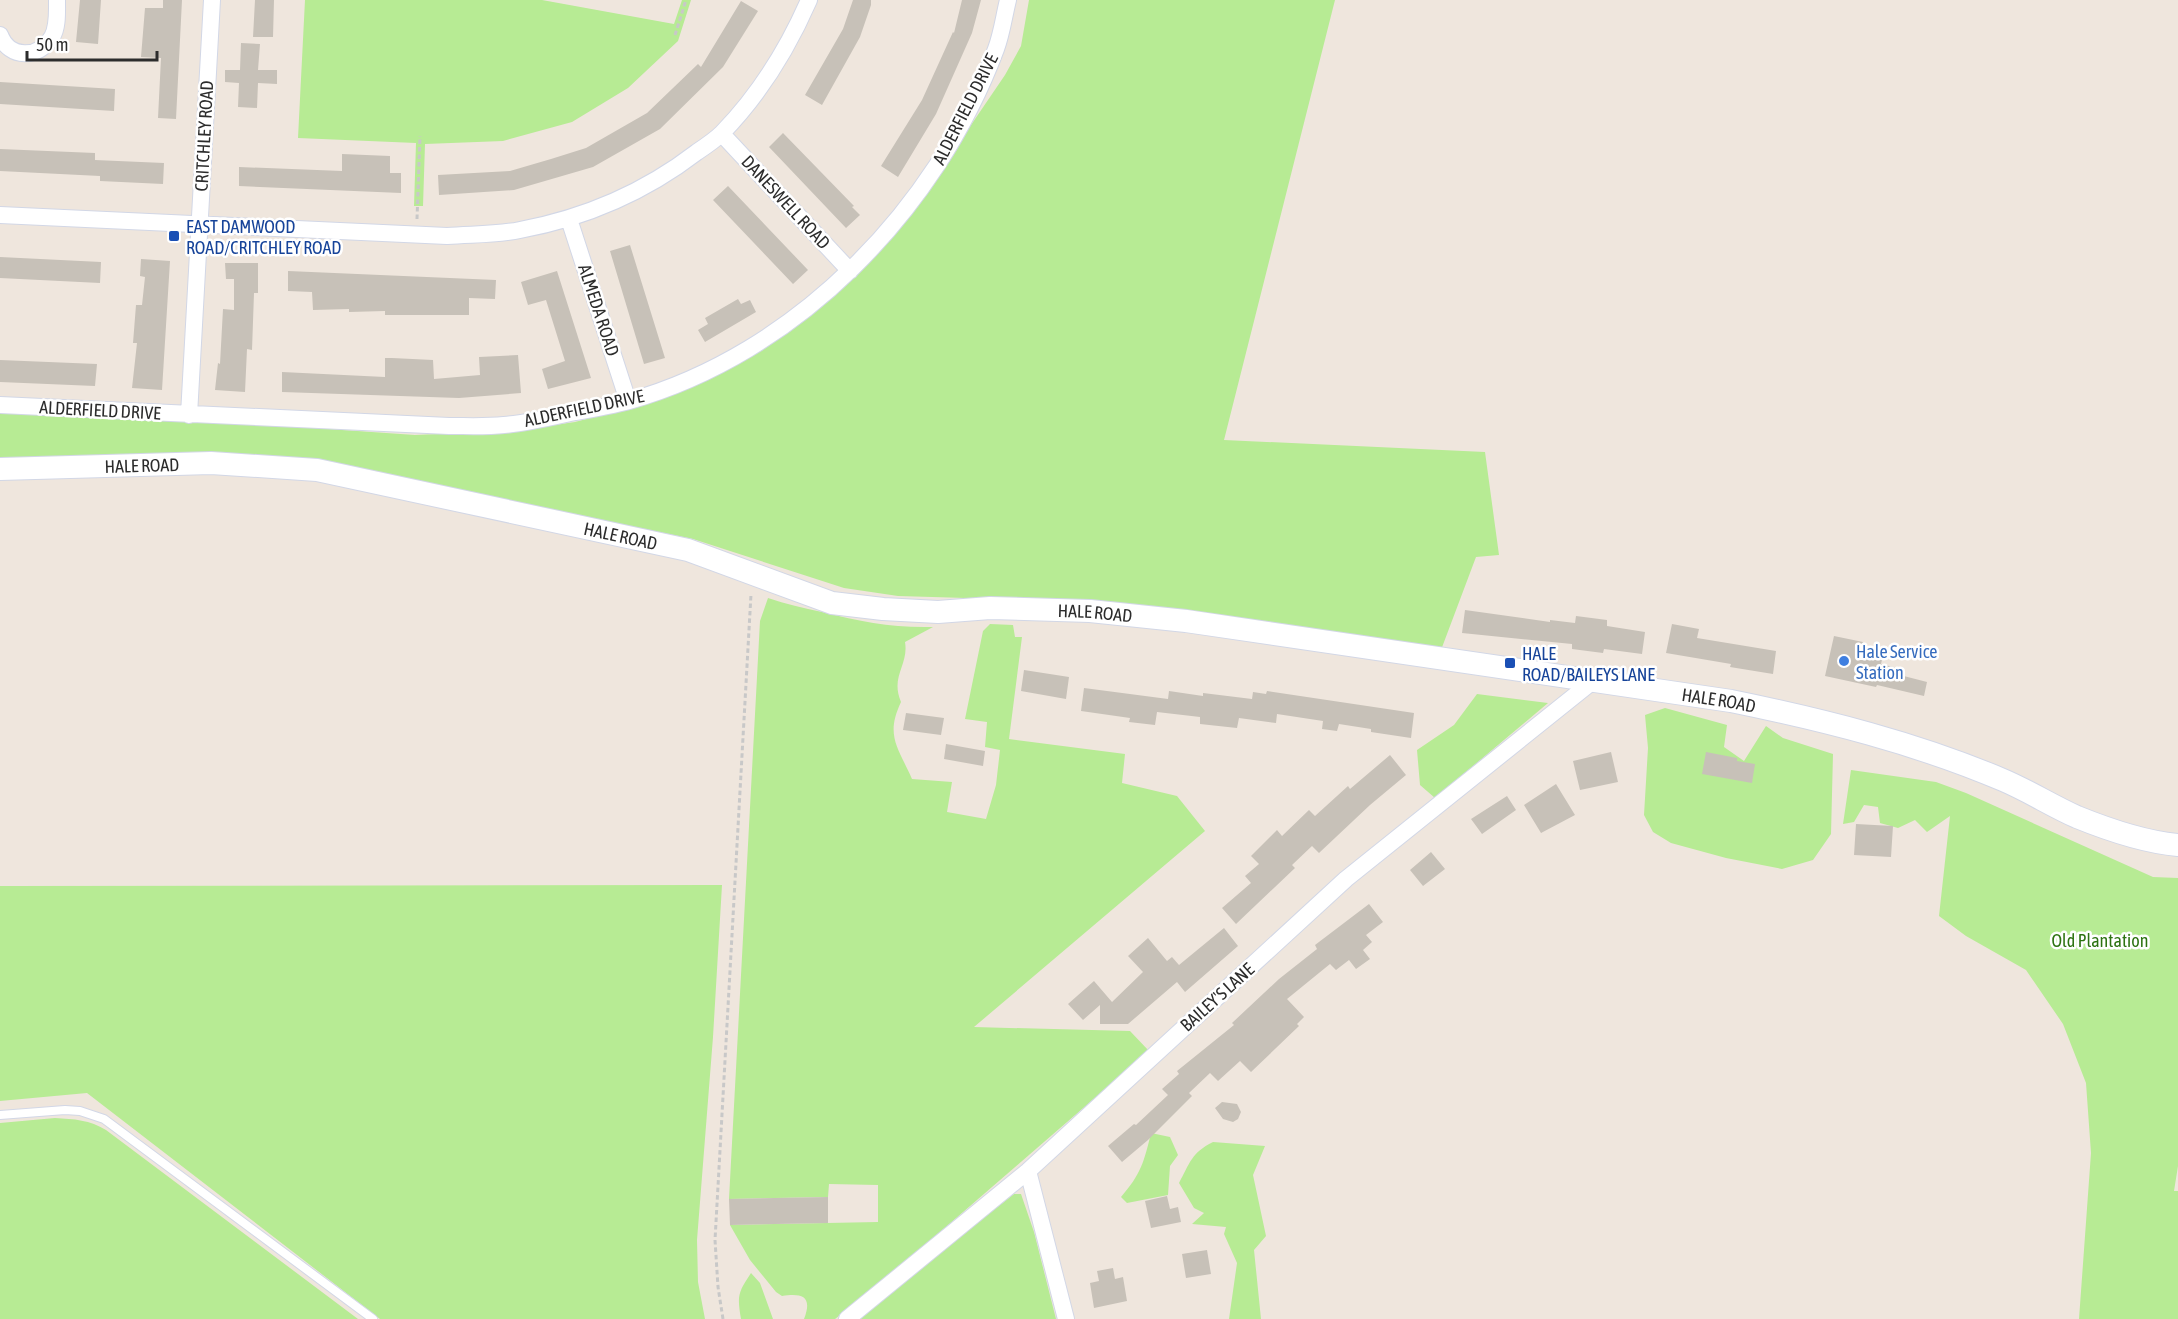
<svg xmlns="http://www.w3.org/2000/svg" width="2178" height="1319" font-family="'Asap Condensed',sans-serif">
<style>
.green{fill:#b7eb94}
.building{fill:#c7c1b8}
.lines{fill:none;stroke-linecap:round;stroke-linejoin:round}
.lane-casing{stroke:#d2d7e6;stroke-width:10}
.street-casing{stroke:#d2d7e6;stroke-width:18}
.secondary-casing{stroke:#d2d7e6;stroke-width:24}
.path{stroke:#c8c8c8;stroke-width:3;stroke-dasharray:4.5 3;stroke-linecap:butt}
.lane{stroke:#fff;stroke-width:8}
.street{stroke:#fff;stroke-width:16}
.secondary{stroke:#fff;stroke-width:22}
.transit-dot{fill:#1a4fb4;stroke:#fff;stroke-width:2}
.shop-dot{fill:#3f7fe0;stroke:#fff;stroke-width:2}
.labels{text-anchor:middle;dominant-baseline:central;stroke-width:5;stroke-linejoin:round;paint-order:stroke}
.street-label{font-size:18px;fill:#2c2c2c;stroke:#fff}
.transit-label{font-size:18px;fill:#164399;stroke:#fff;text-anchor:start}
.shop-label{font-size:18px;fill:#366cbe;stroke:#fff;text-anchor:start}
.park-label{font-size:18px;fill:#2d7312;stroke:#fff}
</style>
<rect width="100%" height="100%" fill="#efe6dd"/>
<path class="green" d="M305 0H542L674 24 682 0H691L678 41 628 88 572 122 503 141 425 144 423 206H414L416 143 298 138Z
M1029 0H1335L1224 440 1485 452 1499 555 1476 557 1441 650 1105 602 898 596 844 588 693 539 300 459H0V413L285 426 415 435 513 431 575 422 665 398 748 358 819 309 858 274 907 219 1005 75 1021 46Z
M768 598C786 604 803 608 822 612 862 622 892 628 933 627L905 642C909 665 890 676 901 702 885 736 898 747 912 779L952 782 947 812 986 819 996 785 1000 750 985 747 987 722 965 719 983 631 990 624 1013 625 1015 637H1022L1009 739 1125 754 1122 783 1177 796 1205 831 974 1027 1130 1031 1149 1051 888 1277 835 1319H804C813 1296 802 1293 782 1296L776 1292 750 1260 730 1225 878 1222V1185L829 1184 828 1197 729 1199 760 621Z
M1477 694 1548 703 1435 798 1420 785 1417 750 1454 725Z
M1665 708 1727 725 1724 747 1744 761 1766 726 1783 738 1833 754 1831 834 1813 860 1782 869 1726 858 1671 843 1653 832 1644 815 1648 748 1645 715Z
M1851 770 1936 782 1966 793 2153 877 2178 878V1166L2174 1191H2178V1319H2079L2091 1153 2086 1083 2063 1024 2026 970 1966 936 1939 916 1950 816 1927 832 1915 820 1898 828 1880 823 1878 807 1864 805 1854 822 1843 824Z
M722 885 713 1037 697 1240 698 1282 705 1319H380L87 1093 0 1101V886Z
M55 1118C74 1119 90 1120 106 1130L358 1319H0V1123Z
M1151 1133 1170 1137 1178 1155 1170 1166 1168 1195 1127 1203 1121 1197C1141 1174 1144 1162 1151 1133Z
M1213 1142 1265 1146 1253 1175 1266 1236 1254 1250 1261 1319H1229L1237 1263 1224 1234 1226 1227 1192 1224 1204 1213 1194 1208 1179 1183C1190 1163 1191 1153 1213 1142Z
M1014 1194H1021L1034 1232 1056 1319H855Z
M751 1273 760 1283 773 1319H741C737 1295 738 1293 751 1273Z"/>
<path class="building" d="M80 0H101L98 44 76 42Z
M163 0H182L176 119 158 118 161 58 141 57 145 8H163Z
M255 0H274L273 37H253Z
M853 0H871V5L860 37 822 105 805 95 843 29Z
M962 0H981L972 33 936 114 898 177 881 166 922 100 953 32 954 33Z
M741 1 758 11 723 67 660 129 593 167 514 190 439 195 438 175 510 171 551 159 586 148 647 113 698 64 701 67Z
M241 43 260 44 258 70H277V84L258 83 257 108 238 107 239 83 225 82V70H240Z
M0 82 115 89 114 111 0 104Z
M783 133 854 206 852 207 860 215 846 228 769 147Z
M0 149 95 153V160L164 163 163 184 100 181V176L0 171Z
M342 154 390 156V173H401V193L239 186V167L342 171Z
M728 186 808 270 793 284 713 200Z
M630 245 665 358 644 364 610 251Z
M0 257 101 262 100 283 0 278Z
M141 259 170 261 162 390 132 388 137 343H133L136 305H142L145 277 140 276Z
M225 263H258V293H254L252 350 247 349 245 392 215 390 218 363 220 364 223 309 234 310V279H226Z
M288 271 496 280 495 299 469 298V315H385V311L349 312V309L313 310 312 292 288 291Z
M557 271 591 378 548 389 542 369 565 361 546 300 528 305 521 282Z
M738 299 741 304 750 300 756 312 705 342 698 330 708 324 705 318Z
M518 355 521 393 459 398 282 392V372L385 377V358H392L433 360 434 379 480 375 479 357Z
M0 360 97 364 95 386 0 382Z
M1465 610 1550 622V620L1575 623 1576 616 1607 620V626L1645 632 1642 654 1604 649 1603 653 1572 649V644L1462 633Z
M1672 624 1699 629 1697 638 1776 651 1773 674 1730 667 1731 664 1666 653Z
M1834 636 1863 642 1862 646 1884 651 1881 664 1897 668 1896 674 1927 682 1924 696 1877 685 1876 687 1825 676Z
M1024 670 1069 677 1066 699 1021 691Z
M1084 688 1168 699 1169 691 1203 696V693L1252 699 1253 692 1266 694 1267 691 1414 713 1411 738 1371 732V729L1339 724 1337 731 1322 729 1323 721 1277 714 1276 723 1239 718 1237 728 1200 724V717L1157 712 1155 725 1129 722 1130 718 1081 711Z
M906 713 944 718 941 735 903 730Z
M946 744 985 751 983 766 944 759Z
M1611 752 1618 782 1580 790 1573 761Z
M1706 752 1737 758V761L1755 764 1752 783 1702 774Z
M1390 755 1406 775 1370 805 1319 853 1312 846 1292 865 1295 868 1236 924 1222 908 1251 883 1245 876 1259 864 1251 856 1277 830 1282 836 1309 810 1315 816 1348 786 1350 789Z
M1556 784 1575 815 1541 833 1524 805Z
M1507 796 1516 810 1482 834 1471 819Z
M1856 824 1893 826 1891 857 1854 855Z
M1431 852 1445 869 1423 886 1410 870Z
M1369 904 1383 922 1366 935 1372 942 1363 950 1370 959 1356 969 1349 960 1336 970 1330 964 1287 999 1304 1017 1297 1024 1299 1026 1251 1072 1240 1061 1218 1081 1210 1073 1189 1093 1192 1096 1148 1140 1122 1162 1108 1146 1134 1124 1136 1125 1168 1095 1162 1089 1179 1074 1177 1071 1234 1025 1232 1023 1279 979 1317 949 1315 945Z
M1224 928 1238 946 1185 992 1177 982 1128 1024H1100V1005L1083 1020 1068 1004 1094 981 1112 1002 1143 972 1128 956 1148 938 1167 961 1172 957 1179 965Z
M1222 1102 1237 1104 1241 1112 1238 1119 1233 1122 1223 1119 1215 1108Z
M1167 1196 1170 1209 1178 1207 1181 1222 1151 1228 1145 1201Z
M828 1197V1223L730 1225 729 1199Z
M1207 1250 1211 1274 1186 1278 1182 1254Z
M1113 1268 1115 1279 1123 1277 1127 1301 1094 1308 1090 1283 1099 1281 1097 1271Z"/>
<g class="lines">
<defs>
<path id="lane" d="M0 1115 65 1110 80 1111 104 1119 373 1319"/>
<path id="street" d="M0 35C9 59 39 59 52 37 58 27 57 12 57 0
M722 134 850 271
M0 215 447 236C471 234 496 235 520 230 584 218 645 192 697 152 706 146 715 140 722 133 759 95 788 48 809 0
M569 219 628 401
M0 405 449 426C467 426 486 427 504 425 528 423 552 417 575 412 593 409 611 406 629 401 796 354 936 210 996 49 1002 33 1004 16 1008 0
M189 415 212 0
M1028 1171 1066 1319
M847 1319 1028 1171 1346 879 1593 681"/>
<g id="secondary">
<path id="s1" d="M0 469 211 463 317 470 688 550 832 603 883 609 938 612 990 608 1090 611 1186 621 1731 701C1824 720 1916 743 2003 780 2029 791 2052 806 2077 817 2109 830 2144 842 2178 845"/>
</g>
</defs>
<use href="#lane" class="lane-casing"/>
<use href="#street" class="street-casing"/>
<use href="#secondary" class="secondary-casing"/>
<path class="path" d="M675 35 686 0
M417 219 420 136
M723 1319 718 1287 715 1240 751 594"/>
<use href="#lane" class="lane"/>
<use href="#street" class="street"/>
<use href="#secondary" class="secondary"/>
</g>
<g class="transit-dot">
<rect x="168" y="230" width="12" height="12" rx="3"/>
<rect x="1504" y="657" width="12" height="12" rx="3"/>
</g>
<circle class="shop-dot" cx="1844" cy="661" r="6"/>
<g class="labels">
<g class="street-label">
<text transform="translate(965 109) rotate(-63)">ALDERFIELD DRIVE</text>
<text transform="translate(204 136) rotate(-87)">CRITCHLEY ROAD</text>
<text transform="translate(786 202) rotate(47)">DANESWELL ROAD</text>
<text transform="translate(599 310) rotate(72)">ALMEDA ROAD</text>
<text transform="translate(584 408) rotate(-12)">ALDERFIELD DRIVE</text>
<text transform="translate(100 410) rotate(3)">ALDERFIELD DRIVE</text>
<text stroke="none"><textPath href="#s1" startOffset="142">HALE ROAD</textPath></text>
<text stroke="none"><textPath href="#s1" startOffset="628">HALE ROAD</textPath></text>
<text stroke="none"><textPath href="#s1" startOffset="1114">HALE ROAD</textPath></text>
<text stroke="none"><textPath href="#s1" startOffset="1744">HALE ROAD</textPath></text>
<text transform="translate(1217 997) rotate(-42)">BAILEY'S LANE</text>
</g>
<g class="transit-label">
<text x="186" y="226">EAST DAMWOOD<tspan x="186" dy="21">ROAD/CRITCHLEY ROAD</tspan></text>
<text x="1522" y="653">HALE<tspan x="1522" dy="21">ROAD/BAILEYS LANE</tspan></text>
</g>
<g class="shop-label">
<text x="1856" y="651">Hale Service<tspan x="1856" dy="21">Station</tspan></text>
</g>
<g class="park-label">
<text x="2100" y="940">Old Plantation</text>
</g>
</g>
<path d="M27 51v9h130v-9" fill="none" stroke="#2c2c2c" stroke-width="3"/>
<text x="36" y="51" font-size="18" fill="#2c2c2c" stroke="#ffffff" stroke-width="4.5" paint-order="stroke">50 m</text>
</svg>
